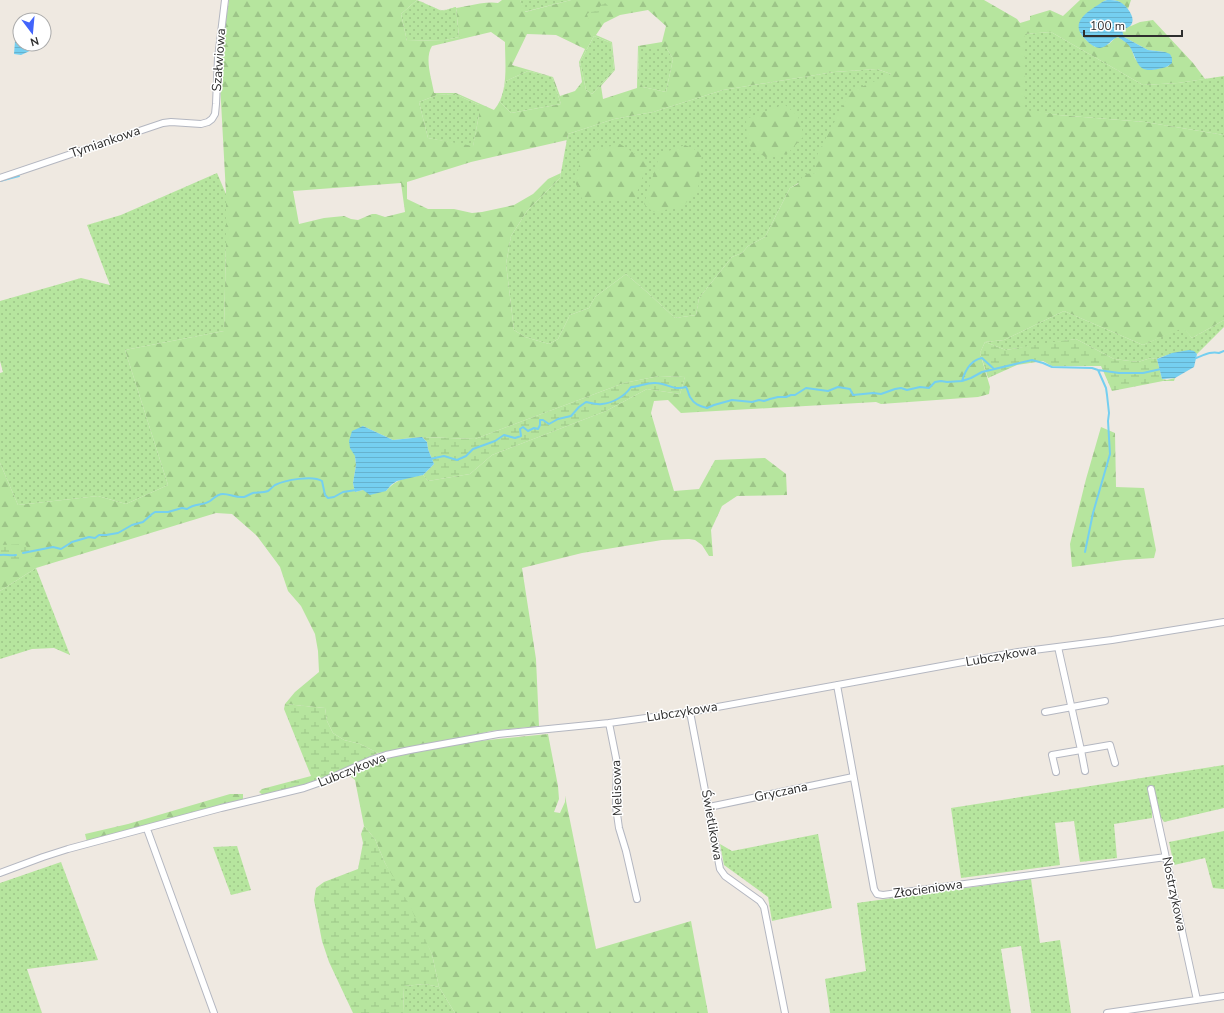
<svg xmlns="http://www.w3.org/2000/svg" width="1224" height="1013" font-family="'Nunito Sans',sans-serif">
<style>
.green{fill:url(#green-dots)}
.forest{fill:url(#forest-firs);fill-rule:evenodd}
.wetland{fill:url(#wetland-marsh)}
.water{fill:url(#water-rules)}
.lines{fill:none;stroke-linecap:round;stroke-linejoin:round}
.stream{stroke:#75cff0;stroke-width:2}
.street-casing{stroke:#b4b7c1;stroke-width:8}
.street{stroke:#fff;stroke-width:6}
.labels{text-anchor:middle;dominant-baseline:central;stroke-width:3;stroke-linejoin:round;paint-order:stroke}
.street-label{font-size:13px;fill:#2e2e2e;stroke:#fff}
</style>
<defs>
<pattern id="green-dots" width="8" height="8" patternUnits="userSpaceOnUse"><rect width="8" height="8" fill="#b6e59e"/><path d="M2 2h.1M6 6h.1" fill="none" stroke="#9dc588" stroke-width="1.8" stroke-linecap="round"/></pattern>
<pattern id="forest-firs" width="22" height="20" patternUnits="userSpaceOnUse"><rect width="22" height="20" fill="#b6e59e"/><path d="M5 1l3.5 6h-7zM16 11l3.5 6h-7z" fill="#9dc588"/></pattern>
<pattern id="wetland-marsh" width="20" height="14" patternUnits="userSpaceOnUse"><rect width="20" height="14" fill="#b6e59e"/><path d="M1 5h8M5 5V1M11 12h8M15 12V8" fill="none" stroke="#9dc588"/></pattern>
<pattern id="water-rules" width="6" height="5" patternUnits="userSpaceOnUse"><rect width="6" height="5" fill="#75cff0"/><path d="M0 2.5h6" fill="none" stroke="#66b2ce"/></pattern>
</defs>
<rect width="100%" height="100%" fill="#efe9e1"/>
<path class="green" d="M417 0 442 11 456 7 459 37 445 40 407 41 401 14Z
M520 0H571L524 12Z
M1051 32 1143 85 1178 83 1224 76V135L1145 122 1058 115 1025 111 1024 34Z
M594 36 611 43 614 70 592 94 586 90 580 62Z
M639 47H666L673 59 666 92 643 87 638 80Z
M877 69 891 74 816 173 790 188 765 237 748 246 742 253 732 257 699 298 696 315 675 318 648 293 626 274 595 297 589 308 570 315 558 339 549 344 525 337 514 330 506 264 511 236 527 211 560 178 568 134 614 119 653 112 723 90 834 72Z
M528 71 552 77 561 104 511 113 500 102 506 81Z
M455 94 479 105V115L473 147 428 138 419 102 437 95Z
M217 173 226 194V244L224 331 125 350 168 485 126 504 98 496 18 505 0 463V373L3 372 0 361V301L81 278 110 285 87 225 121 215Z
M1064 311 1143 345 1183 327 1192 338 1224 320V327L1197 354C1189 347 1171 354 1161 357L1157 359 1151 358 1138 362 1114 359 1076 339 1006 350 985 342 1004 340Z
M36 568 70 655 54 648 32 649 0 659V591Z
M1224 765V808L1164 822 1152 804V818L1114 824 1117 858 1080 862 1074 821 1055 823 1060 865 961 878 951 808Z
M1224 831V889L1213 888 1205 858 1174 865 1169 842Z
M818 834 832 908 772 921 768 897 724 865 720 844 732 851Z
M237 846 251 890 231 895 213 847Z
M61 862 98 960 27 969 42 1013H0V883Z
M1031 879 1040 943 1060 940 1071 1013H1031L1021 946 1001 949 1011 1013H830L825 979 866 971 857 903Z
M425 984 439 987 455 1013H403L404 986Z"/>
<path class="forest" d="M229 0H417L401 14 407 41 445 40 459 37 456 7 442 11 417 0C424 2 437 11 443 10 458 9 485 0 498 3L502 0H520L525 12 571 0H984L1017 19 1020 23 1030 20V16L1050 10 1063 16 1080 0H1107L1104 1 1080 33 1086 40 1095 47 1109 44 1115 38 1118 37 1130 45 1135 59 1151 70 1169 66 1165 52 1148 50 1124 37 1122 30 1140 22 1153 20 1193 63 1205 79 1178 83 1143 85 1051 32 1025 34V110L1058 115 1145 122 1224 135V320L1192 338 1183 328 1143 345 1064 311 1004 340 985 342 980 353 990 387 989 394 978 397 881 404 876 402 681 413 668 400 654 401 651 413 674 491 699 489 715 460 765 458 786 474 787 495 737 496 722 506 711 530 713 556H709L702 545 695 540 689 539 662 540 582 553 522 568 536 659 539 726 491 731 454 740 378 753 360 744 344 740 333 733 327 721 325 708 285 704 295 692 319 672 318 651 315 634 301 606 288 591 280 567 257 536 232 514 216 513 36 568 0 591V463L18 505 98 496 126 504 168 485 125 350 224 331 226 244V194L219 65ZM648 10 666 26 662 42 638 46 637 88 603 99 601 86 615 70 612 42 596 35 604 23 620 15ZM491 32 505 42C505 63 509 93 494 110L456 93H434C432 79 424 59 432 46ZM527 34 556 35 585 49 579 62 582 82 575 91 560 96 553 77 512 65ZM594 36 611 43 614 70 592 94 586 90 580 62ZM639 47H666L673 59 666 92 643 87 638 79ZM877 69 891 74 850 92 814 161 816 173 804 174 798 184 790 188 765 237 748 246 742 253 732 257 699 298 696 315 675 318 648 293 626 274 595 297 589 308 570 315 558 339 549 344 525 337 514 330 506 264 511 236 527 211 560 178 568 134 614 119 653 112 723 90 834 72ZM528 71 552 77 561 104 511 113 500 102 506 81ZM455 94 479 105V115L473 146 428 138 419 102 437 95ZM567 140 561 173 548 179 533 194 514 205 482 212 472 213 454 209H428L407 199V182L471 162ZM401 183 405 212 385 217 376 214H372L358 220 351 219 344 216 324 218 299 224 293 191ZM659 376 685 377 680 394 647 389 606 411 492 455 470 474 428 481 423 475C407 478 397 478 386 491L363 490 355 492 353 483 356 465 355 456 363 426 393 440 422 437 475 439 624 383Z
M1114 0H1131L1128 9 1120 2Z
M784 104 798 116 804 136 787 154 765 157 747 144 746 119Z
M620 144 648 162 634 201 582 199 576 184 581 153Z
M685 145 702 153 698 190 682 207 653 212 644 204 660 154Z
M1101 427 1115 433 1116 487 1144 488 1156 550 1154 558 1124 560 1072 567 1070 544 1086 479Z
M548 734 558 786 559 799 554 812 560 813 565 802V796L596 949 691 921 708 1013H455L439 987 432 954 385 863 375 839 364 826 355 780 350 776 352 773 371 763 386 758 410 752 479 741Z
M230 794H243V800L87 842 85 834 128 824Z"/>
<path class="wetland" d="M606 3 608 6 606 10 597 13 596 16 591 19 588 18 587 14 590 12 598 11C599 7 601 4 606 3Z
M1076 339 1114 359 1138 362 1151 358 1157 359 1162 379 1167 380 1175 378 1174 381H1163L1112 391 1101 366H1052L1043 361 1017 365 988 378 980 353 985 342 1006 350 1046 343Z
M659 376 685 377 680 394 647 389 606 411 492 455 470 474 428 481 423 475 434 464 428 449 427 442 422 437 475 439 624 383Z
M25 544 33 557 0 563V545Z
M285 704 325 708 327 721 333 733 344 740 360 744 378 753 321 779 302 786 263 795 259 792 262 789 311 776 284 709Z
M364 826 375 839 385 863 409 904 432 954 439 987 425 984 404 986 403 1013H353L329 962 322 941 314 900 316 888 324 882 358 869 363 843 361 834Z"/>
<path class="water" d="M1107 0C1112 0 1116 0 1120 2 1126 5 1135 16 1132 23 1131 27 1126 28 1122 30L1124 37 1148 50 1165 52 1170 54 1172 58V63C1168 67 1163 68 1158 69 1137 74 1138 61 1130 47 1128 43 1122 40 1118 37 1111 39 1108 47 1100 48 1095 48 1090 44 1086 40 1067 22 1089 11 1104 1Z
M15 41 20 42V44H31L34 49 21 55 14 54Z
M1189 350 1194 351 1197 354 1194 367 1175 378 1162 379 1157 359 1172 353Z
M363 426 393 440 422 437 427 442 428 449 434 464 423 475 397 481 391 485 386 491 370 495 363 490 355 492 353 483 356 465 355 456 350 448 349 441 352 431Z"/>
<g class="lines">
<path class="stream" d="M0 181 19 176
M1196 358C1204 355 1211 351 1219 353L1224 351
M962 381C965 371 970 360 982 358L994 369
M430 459 444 456 457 460 466 456 473 449 495 441 504 435 515 438 521 436 520 429 523 427 528 431 534 428 538 429 540 425V420H543L549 424 558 419 571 416 579 407 586 402C591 403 596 405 602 404 613 403 625 396 631 387 639 387 647 382 656 383 667 383 673 391 686 387 688 390 688 393 690 397 694 404 699 406 707 408L714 405 732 400 752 402 759 400 764 401 770 399 778 397H786L791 395H795L806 388 828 391 838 387 850 389 853 395 873 393 881 394 895 389 901 388 907 390 920 387 929 388 935 382 941 381 947 382 962 381 971 378 982 372 1032 360 1043 363 1052 367 1092 368 1098 370 1119 373H1143L1161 369
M1085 552 1093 513 1110 454 1108 421 1109 413 1107 395 1106 388 1098 370
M23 553 53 547 61 549 72 542 89 537 95 538 99 535H106L118 533 132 525 143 522 152 514 155 512H168L182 508 187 509C195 503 202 506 210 501 214 498 217 494 223 494 230 494 236 498 244 497 247 496 250 494 253 493 257 492 263 493 268 491 270 490 272 487 275 485 285 480 313 475 322 481L325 495 328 498 334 497 343 492 356 490
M0 555C6 554 10 556 16 555"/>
<defs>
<path id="street" d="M0 178 163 123 171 122 201 124 208 122 212 119 215 114 216 104 218 58 225 0
M1058 647 1081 750 1085 771
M837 685 874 889 877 894 883 895 1166 857
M690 712 720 869 725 876 760 901 764 907 785 1013
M1045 712 1105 701
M609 723 617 763 616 807 619 828 626 851 637 899
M1056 772 1052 755 1110 745 1115 763
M1151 789 1197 1000
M709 807 853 777
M147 829 214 1013
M0 873 43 857 68 849 221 808 304 788 324 781 371 760 386 755 410 750 498 734 609 723 690 712 1018 652 1112 640 1224 622
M1107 1013 1224 996"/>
</defs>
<use href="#street" class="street-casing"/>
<use href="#street" class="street"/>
</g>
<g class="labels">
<g class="street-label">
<text transform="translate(219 60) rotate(-86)">Szałwiowa</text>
<text transform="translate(105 142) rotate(-19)">Tymiankowa</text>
<text transform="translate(1001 656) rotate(-10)">Lubczykowa</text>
<text transform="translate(682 712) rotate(-9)">Lubczykowa</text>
<text transform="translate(352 770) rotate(-22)">Lubczykowa</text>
<text transform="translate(617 788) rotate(-92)">Melisowa</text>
<text transform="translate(781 792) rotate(-12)">Gryczana</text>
<text transform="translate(712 825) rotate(80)">Świetlikowa</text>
<text transform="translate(928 889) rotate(-8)">Złocieniowa</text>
<text transform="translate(1174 894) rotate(78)">Nostrzykowa</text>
</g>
</g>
<g transform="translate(32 32) rotate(164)"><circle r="19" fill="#ffffff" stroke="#ababab"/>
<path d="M0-3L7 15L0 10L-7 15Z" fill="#4264fb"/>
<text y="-6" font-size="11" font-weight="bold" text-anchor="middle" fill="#2e2e2e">N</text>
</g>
<path d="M1084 30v6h98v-6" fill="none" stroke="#2e2e2e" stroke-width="2"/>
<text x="1090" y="30" font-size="12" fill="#2e2e2e" stroke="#ffffff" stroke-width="3" paint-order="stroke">100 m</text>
</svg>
